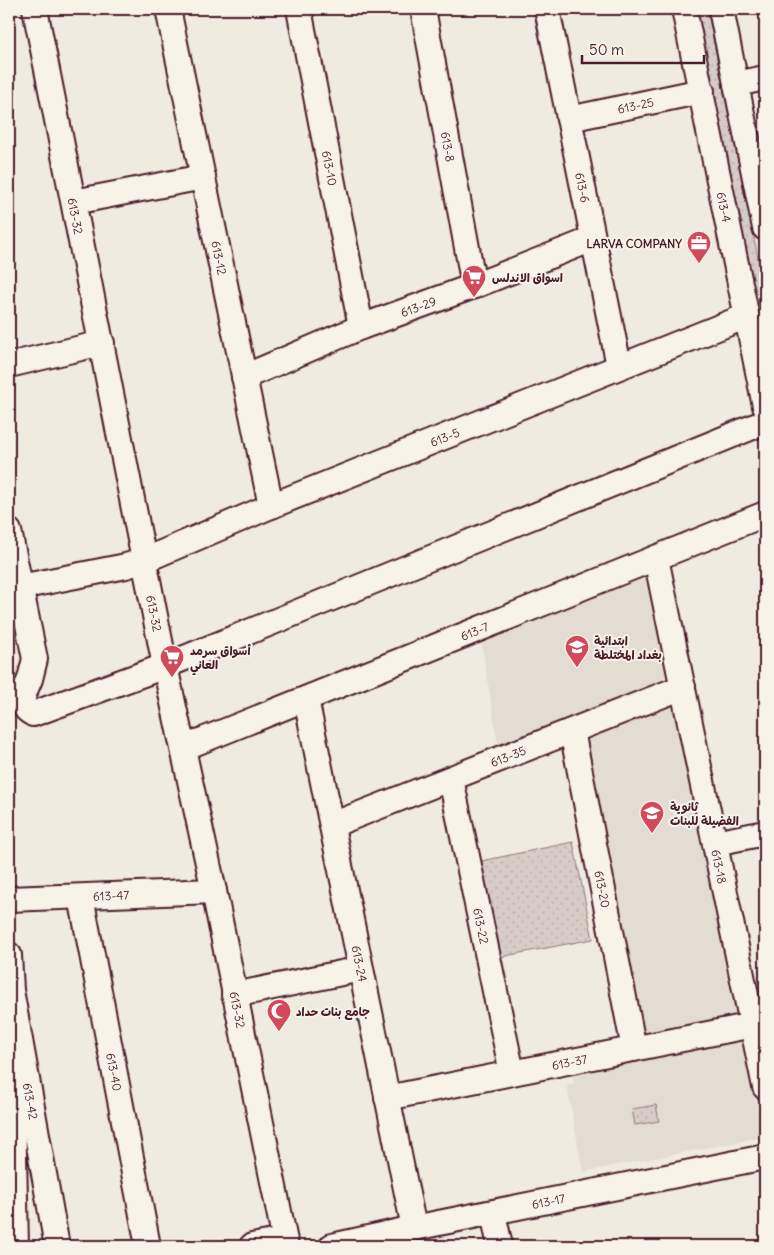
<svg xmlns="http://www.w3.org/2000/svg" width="774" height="1255" font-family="Delius,'Playpen Sans Arabic',sans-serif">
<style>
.built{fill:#e3dcd2}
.grass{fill:url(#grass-dots);stroke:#917678}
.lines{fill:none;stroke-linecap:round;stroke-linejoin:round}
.minor-casing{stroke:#4a1f2b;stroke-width:28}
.minor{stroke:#f7f3e8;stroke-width:24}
.labels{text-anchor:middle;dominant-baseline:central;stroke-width:4;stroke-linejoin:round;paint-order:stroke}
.street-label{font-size:12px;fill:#4a1f2b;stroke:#f7f3e8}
.poi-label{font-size:12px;font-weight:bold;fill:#4a1f2b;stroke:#f7f3e8;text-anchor:start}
</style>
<defs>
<pattern id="grass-dots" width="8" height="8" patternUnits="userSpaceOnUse" patternTransform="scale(1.25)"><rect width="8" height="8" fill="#d8cdc6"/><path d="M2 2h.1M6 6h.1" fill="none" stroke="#bbb0aa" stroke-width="1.8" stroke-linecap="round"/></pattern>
</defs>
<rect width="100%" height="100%" fill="#f0ebe0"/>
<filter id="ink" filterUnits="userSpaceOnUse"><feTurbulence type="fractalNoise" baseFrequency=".02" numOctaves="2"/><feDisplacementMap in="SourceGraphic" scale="10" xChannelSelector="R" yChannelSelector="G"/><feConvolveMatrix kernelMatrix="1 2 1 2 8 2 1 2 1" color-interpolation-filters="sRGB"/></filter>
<g filter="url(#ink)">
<path class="built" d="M646 575 649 580 668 675 661 680 499 751 481 641 635 576Z
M671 702 677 704 739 1017 642 1036 583 740 588 736Z
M735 1041 746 1042 749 1048 764 1133 763 1137 583 1172 567 1086 574 1084 572 1076Z"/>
<path class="grass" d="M694 9H707L765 292 753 294Z
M765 317V356L758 318Z
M573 842 593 939 500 957 481 861Z
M656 1105 659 1121 635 1125 632 1109Z"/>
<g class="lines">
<defs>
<g id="minor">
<path id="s1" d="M35 9 165 666 214 891 286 1246"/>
<path id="s2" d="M168 9 271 506"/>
<path id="s3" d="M299 9 361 327"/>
<path id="s4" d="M423 9 474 286"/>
<path id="s5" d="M547 9 619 366"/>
<path id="s6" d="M684 9 765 406"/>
<path d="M721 9 765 228"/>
<path d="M736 84 765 78"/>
<path id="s7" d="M569 119 702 91"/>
<path d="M74 202 203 177"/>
<path d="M9 365 102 343"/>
<path id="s8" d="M244 377 361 327 474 286 593 239"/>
<path d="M9 531 35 659 30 679 25 691 10 693"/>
<path id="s9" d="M656 558 765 1087"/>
<path id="s10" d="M20 587 126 566 145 560 271 506 747 316"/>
<path d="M25 691C21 701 23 709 33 714L165 666 765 422"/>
<path id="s11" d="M306 699 414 1228"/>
<path id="s12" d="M572 731 634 1049"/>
<path id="s13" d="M183 748 765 514"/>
<path id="s14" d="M451 779 512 1073"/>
<path id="s15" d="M332 825 683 687"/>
<path d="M715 843 765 833"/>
<path id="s16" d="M81 897 148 1246"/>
<path id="s17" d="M9 899 214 891"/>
<path id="s18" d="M9 955 11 990 57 1246"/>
<path d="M234 995 361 969"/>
<path d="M12 1064 16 1246"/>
<path id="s19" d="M387 1098 753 1025"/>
<path d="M493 1213 500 1246"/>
<path d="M252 1246 284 1240"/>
<path id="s20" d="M332 1246 414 1228 765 1157"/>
</g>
</defs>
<use href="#minor" class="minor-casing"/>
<use href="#minor" class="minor"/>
</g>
</g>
<defs>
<symbol id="office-pin" viewBox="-11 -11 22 30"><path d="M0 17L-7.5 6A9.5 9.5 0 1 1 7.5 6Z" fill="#d1495b" stroke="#f7f3e8"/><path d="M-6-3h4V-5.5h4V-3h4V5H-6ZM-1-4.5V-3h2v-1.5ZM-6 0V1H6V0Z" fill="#fff"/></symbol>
<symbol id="supermarket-pin" viewBox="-11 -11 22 30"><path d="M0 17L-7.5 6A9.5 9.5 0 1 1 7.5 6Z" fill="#d1495b" stroke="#f7f3e8"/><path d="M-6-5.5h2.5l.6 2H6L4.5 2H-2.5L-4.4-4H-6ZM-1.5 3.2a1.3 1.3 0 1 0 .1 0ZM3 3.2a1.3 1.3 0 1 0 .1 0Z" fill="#fff"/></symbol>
<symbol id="school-pin" viewBox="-11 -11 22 30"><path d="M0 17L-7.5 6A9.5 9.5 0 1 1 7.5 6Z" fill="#d1495b" stroke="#f7f3e8"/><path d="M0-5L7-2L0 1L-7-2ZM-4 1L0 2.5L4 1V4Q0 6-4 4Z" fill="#fff"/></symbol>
<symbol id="mosque-pin" viewBox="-11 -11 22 30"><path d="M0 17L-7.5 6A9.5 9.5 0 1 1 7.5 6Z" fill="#d1495b" stroke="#f7f3e8"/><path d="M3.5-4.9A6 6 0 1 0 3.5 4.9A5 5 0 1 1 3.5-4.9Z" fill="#fff"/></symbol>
</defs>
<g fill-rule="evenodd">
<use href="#office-pin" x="685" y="229" width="28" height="38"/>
<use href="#supermarket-pin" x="460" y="263" width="28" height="38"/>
<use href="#school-pin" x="563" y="633" width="28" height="38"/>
<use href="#supermarket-pin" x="158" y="643" width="28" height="38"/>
<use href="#school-pin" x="638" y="799" width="28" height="38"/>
<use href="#mosque-pin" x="265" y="997" width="28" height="38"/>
</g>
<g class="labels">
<g class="street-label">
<text stroke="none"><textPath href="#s7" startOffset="68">613-25</textPath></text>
<text stroke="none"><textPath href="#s4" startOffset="140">613-8</textPath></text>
<text stroke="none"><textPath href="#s3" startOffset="162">613-10</textPath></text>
<text stroke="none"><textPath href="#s5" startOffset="182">613-6</textPath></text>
<text stroke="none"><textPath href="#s6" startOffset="202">613-4</textPath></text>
<text stroke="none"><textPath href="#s1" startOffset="211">613-32</textPath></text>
<text stroke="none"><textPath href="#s2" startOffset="254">613-12</textPath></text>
<text stroke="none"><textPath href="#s8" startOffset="188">613-29</textPath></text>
<text stroke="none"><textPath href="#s10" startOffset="452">613-5</textPath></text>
<text stroke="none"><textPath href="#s1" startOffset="616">613-32</textPath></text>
<text stroke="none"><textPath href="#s13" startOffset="314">613-7</textPath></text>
<text stroke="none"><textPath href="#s15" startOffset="189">613-35</textPath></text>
<text stroke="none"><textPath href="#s9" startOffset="315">613-18</textPath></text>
<text stroke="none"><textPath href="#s12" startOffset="161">613-20</textPath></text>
<text stroke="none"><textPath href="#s17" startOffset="102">613-47</textPath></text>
<text stroke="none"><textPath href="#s14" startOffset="150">613-22</textPath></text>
<text stroke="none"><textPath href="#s11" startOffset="270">613-24</textPath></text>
<text stroke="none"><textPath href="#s1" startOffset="1021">613-32</textPath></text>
<text stroke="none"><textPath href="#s19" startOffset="186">613-37</textPath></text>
<text stroke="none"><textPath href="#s16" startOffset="178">613-40</textPath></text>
<text stroke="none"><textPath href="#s18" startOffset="148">613-42</textPath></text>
<text stroke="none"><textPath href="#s20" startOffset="221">613-17</textPath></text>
</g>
<g class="poi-label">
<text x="682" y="243" text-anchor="end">LARVA COMPANY</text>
<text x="492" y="277">اسواق الاندلس</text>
<text x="594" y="640">ابتدائية<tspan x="594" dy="14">بغداد المختلطة</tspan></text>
<text x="190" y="650">أسواق سرمد<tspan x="190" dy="14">العاني</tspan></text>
<text x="670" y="806">ثانوية<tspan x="670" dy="14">الفضيلة للبنات</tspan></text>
<text x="296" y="1011">جامع بنات حداد</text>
</g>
</g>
<rect width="774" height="1255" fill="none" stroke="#f7f3e8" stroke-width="30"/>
<rect x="15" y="15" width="744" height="1225" fill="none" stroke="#4a1f2b" stroke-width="2" filter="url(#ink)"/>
<path d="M582 55v8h122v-8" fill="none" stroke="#4a1f2b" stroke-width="2.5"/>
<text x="589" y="55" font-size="15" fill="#4a1f2b" stroke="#f7f3e8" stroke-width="4" paint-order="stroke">50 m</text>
</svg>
